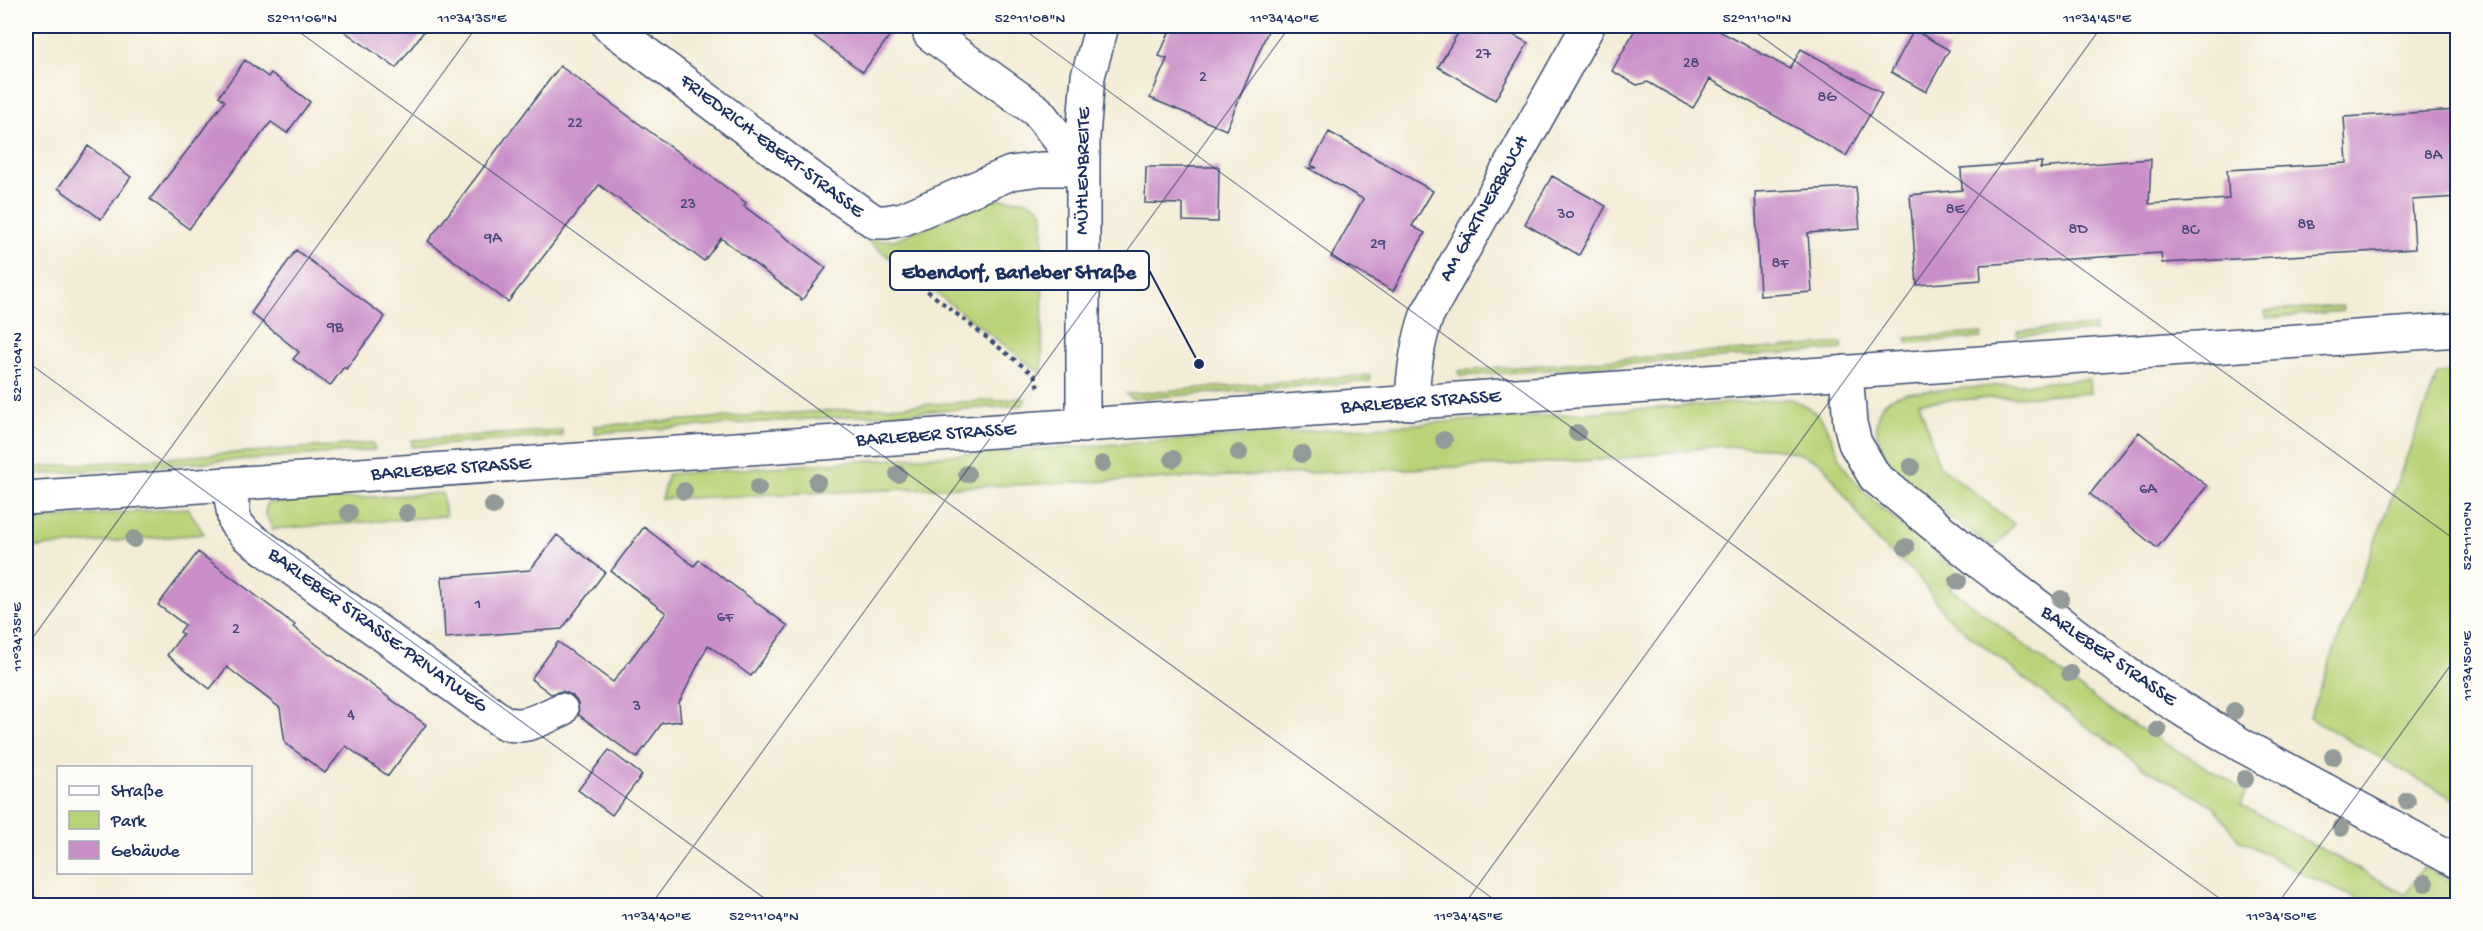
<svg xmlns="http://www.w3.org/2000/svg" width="2483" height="931" font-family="'Gochi Hand',sans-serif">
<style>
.green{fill:#b9d378;stroke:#6a816b;stroke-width:1.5}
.building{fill:#ca8fc8}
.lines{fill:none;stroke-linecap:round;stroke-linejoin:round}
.minor-casing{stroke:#3b4b70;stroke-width:36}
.major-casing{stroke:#3b4b70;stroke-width:36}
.path{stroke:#3b4b70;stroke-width:4;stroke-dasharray:4.5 4.5;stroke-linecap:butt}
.minor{stroke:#fff;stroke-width:33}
.major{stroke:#fff;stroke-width:33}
.tree{fill:#929b97}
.ticks{fill:none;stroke:#1b2f5e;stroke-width:1.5;stroke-opacity:0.45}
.labels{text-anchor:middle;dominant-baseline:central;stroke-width:4.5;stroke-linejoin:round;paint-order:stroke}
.number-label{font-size:16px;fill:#474778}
.street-label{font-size:20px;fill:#1b2f5e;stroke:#fdfcf7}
.leader{fill:none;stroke:#1b2f5e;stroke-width:2}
.callout-dot{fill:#1b2f5e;stroke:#fdfcf7;stroke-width:2}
.callout{fill:#fdfcf7;stroke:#1b2f5e;stroke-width:2}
.callout-label{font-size:21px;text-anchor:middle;font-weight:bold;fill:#1b2f5e}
.neatline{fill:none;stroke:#1b2f5e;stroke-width:2}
.ticks-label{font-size:15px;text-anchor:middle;fill:#1b2f5e}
</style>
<rect width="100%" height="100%" fill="#fdfcf7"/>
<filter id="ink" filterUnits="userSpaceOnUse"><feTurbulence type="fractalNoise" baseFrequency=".0167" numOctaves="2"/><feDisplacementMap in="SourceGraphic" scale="12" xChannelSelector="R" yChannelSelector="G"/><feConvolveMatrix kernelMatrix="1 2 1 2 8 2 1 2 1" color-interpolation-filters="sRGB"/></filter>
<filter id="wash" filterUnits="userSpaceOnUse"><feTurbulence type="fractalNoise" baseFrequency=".008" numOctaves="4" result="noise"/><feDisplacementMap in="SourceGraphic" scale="24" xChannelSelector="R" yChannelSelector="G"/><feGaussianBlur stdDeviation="1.35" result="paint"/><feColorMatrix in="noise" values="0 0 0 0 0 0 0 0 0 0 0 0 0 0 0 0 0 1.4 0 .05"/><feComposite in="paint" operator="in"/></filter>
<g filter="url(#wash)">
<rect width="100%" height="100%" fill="#f3ecd6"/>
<path class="green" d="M1000 199C1016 199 1033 198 1043 212L1042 374 864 238 881 241 897 239 986 201Z
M2342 306 2343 311 2266 318 2265 311Z
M2095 326V331L2017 336V331Z
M1982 333 1981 338 1908 343 1906 338Z
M1842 343V349L1460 376 1458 371Z
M2457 372H2458L2457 801 2309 718 2438 373Z
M1370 375V381L1132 399 1126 394Z
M2089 379 2090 393 1919 402 1939 465 2014 524 1997 545 1988 544C1952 517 1869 470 1877 419 1880 399 1897 394 1914 392Z
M1025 398 1023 405 595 433 594 426Z
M1791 399C1839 417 1827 448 1853 479 1884 516 1926 541 1960 574L1950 588 2075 684 2119 716 2246 791 2241 805 2406 895 2422 867 2457 884V905H2369L2296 870 2238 839 2214 806 2146 769 2073 717 1946 616 1917 575 1878 542 1822 463 1798 453 1772 448 1717 446 1625 458 1530 464 661 499 668 474Z
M562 430V436L412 447V440Z
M373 443 375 450 26 475V468Z
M442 493 446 516 273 529 265 513 267 503Z
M188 508 204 534 26 548V520Z"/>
<g id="blocks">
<path class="building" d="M337 26H428L396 68Z
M800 26H897L863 72Z
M1172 26H1270L1226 130 1150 98 1167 59 1159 56Z
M1462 26H1497L1528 43 1495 100 1438 67Z
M1637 26H1710L1790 69 1801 49 1882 93 1846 156 1710 79 1693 108 1648 82 1637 85 1612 71Z
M1914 30 1949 50 1926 92 1891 72Z
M245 60 268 77 271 73 310 102 287 133 271 122 189 229 150 199 225 101 219 96Z
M560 66 719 182 746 203 744 206 826 268 802 300 721 238 704 261 599 185 508 302 428 241Z
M2457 110V197L2412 200 2415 249 2162 263 2161 253 1980 265 1981 280 1917 285 1910 195 1962 190 1961 168 2042 162 2040 168 2151 159 2149 204 2229 199 2227 170 2347 163 2344 117Z
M1329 132 1433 191 1412 226 1425 233 1393 291 1331 257 1363 199 1308 168H1317L1311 165Z
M88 146 131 177 101 219 58 188Z
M1146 167H1219L1218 222 1183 221V204L1145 203Z
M1552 176 1606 206 1579 255 1525 224Z
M1856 187 1860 229 1808 233 1812 292 1760 296 1755 192Z
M296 250 385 317 346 369 344 367 330 386 293 359 299 352 251 313Z
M2139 432 2207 486 2157 548 2090 494Z
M644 527 694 566 699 560 788 626 751 676 708 645 679 703 681 721 662 723 637 758 579 715 578 703 572 695 562 691 551 694 531 679 558 642 613 682 666 613 611 571Z
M557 535 605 572 562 629 445 638 442 577 530 570Z
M198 552 295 625 293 627 426 725 388 776 346 746 325 773 285 743 280 708 227 667 210 689 167 655 183 634 180 632 185 625 158 605Z
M609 750 642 775 612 815 578 790Z"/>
</g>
</g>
<g filter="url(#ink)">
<use href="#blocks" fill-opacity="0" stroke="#3b4b70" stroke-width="1.5"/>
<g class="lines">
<defs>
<path id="minor" d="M609 26 814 180 875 222H886L903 219 1011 173 1041 169H1083
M930 34 1037 111 1083 169
M1846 372 1850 423 1855 443 1875 477 1981 563 2127 674 2185 711 2243 746 2458 862
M1412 403C1413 372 1417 344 1427 315L1588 26
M1083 426V136L1088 76 1102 26
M229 485 235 522 246 535 503 722C523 731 542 718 561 710"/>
<path id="major" d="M26 498 2458 330"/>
</defs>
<use href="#minor" class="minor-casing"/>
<use href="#major" class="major-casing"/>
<path class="path" d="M892 263 1034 375 1038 387"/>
<use href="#minor" class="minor"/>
<use href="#major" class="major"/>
</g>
<g class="tree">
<circle cx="1577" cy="433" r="9"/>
<circle cx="1444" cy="440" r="9"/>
<circle cx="1239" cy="453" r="9"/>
<circle cx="1302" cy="454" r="9"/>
<circle cx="1173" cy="459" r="9"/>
<circle cx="1102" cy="464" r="9"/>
<circle cx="1911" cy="467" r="9"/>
<circle cx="898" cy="474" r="9"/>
<circle cx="967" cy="474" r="9"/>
<circle cx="817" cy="482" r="9"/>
<circle cx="758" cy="488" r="9"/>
<circle cx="684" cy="491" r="9"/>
<circle cx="493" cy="506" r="9"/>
<circle cx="349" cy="513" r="9"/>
<circle cx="407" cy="513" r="9"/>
<circle cx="134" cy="539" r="9"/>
<circle cx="1906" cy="547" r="9"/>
<circle cx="1958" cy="581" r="9"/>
<circle cx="2061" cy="599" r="9"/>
<circle cx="2070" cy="673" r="9"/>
<circle cx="2234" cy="711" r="9"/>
<circle cx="2158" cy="730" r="9"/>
<circle cx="2333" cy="757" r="9"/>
<circle cx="2245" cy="779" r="9"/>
<circle cx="2407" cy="801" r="9"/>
<circle cx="2341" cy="828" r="9"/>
<circle cx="2425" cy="883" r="9"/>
</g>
</g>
<path class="ticks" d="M291 26 1503 906M1019 26 2230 906M1747 26 2458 542M26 361 775 906M26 647 477 26M26 890 47 906M650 906 1290 26M1463 906 2102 26M2276 906 2458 655"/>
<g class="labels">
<g class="number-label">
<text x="1483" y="55">27</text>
<text x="1691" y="64">28</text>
<text x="1203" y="78">2</text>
<text x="1827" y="98">8G</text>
<text x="575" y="124">22</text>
<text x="2433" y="156">8A</text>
<text x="688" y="205">23</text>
<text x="1955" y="210">8E</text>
<text x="1566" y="215">30</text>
<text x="2306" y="225">8B</text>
<text x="2078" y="230">8D</text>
<text x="2190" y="231">8C</text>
<text x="493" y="239">9A</text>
<text x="1378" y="245">29</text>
<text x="1780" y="264">8F</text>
<text x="335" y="328">9B</text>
<text x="2148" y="490">6A</text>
<text x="478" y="605">1</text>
<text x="725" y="618">6F</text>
<text x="236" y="630">2</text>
<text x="637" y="707">3</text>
<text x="351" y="716">4</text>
</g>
<g class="street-label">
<text transform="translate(771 147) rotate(37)">FRIEDRICH-EBERT-STRASSE</text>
<text transform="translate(1084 171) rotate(-89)">MÜHLENBREITE</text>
<text transform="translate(1485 209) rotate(-61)">AM GÄRTNERBRUCH</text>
<text transform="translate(1421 403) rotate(-4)">BARLEBER STRASSE</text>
<text transform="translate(936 436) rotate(-4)">BARLEBER STRASSE</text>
<text transform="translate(451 470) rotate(-4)">BARLEBER STRASSE</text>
<text transform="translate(377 631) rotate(36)">BARLEBER STRASSE-PRIVATWEG</text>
<text transform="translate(2108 657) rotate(35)">BARLEBER STRASSE</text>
</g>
</g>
<path class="leader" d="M1199 364L1149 270"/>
<circle class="callout-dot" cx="1199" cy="364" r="6"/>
<rect class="callout" x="890" y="251" width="259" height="39" rx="6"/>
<g class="callout-label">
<text x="1019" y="278">Ebendorf, Barleber Straße</text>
</g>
<rect width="2483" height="931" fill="none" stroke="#fdfcf7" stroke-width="66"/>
<rect x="57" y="766" width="195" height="108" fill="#fdfcf7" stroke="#a3aaba" stroke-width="1.5"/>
<rect x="69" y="786" width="30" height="9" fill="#ffffff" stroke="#a3aaba" stroke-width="1.5"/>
<text x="111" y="796" font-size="18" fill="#1b2f5e">Straße</text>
<rect x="69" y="811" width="30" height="18" fill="#b9d378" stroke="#a3aaba" stroke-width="1.5"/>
<text x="111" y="826" font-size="18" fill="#1b2f5e">Park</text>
<rect x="69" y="841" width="30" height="18" fill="#ca8fc8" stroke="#a3aaba" stroke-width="1.5"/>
<text x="111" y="856" font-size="18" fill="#1b2f5e">Gebäude</text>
<rect x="33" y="33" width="2417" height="865" class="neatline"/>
<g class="ticks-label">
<text x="302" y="22">52°11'06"N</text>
<text x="472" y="22">11°34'35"E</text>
<text x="1030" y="22">52°11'08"N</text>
<text x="1284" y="22">11°34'40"E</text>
<text x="1757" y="22">52°11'10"N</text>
<text x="2097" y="22">11°34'45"E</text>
<text transform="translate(16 367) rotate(-90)" y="5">52°11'04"N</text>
<text transform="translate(2466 536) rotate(-90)" y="5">52°11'10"N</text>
<text transform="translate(16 637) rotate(-90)" y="5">11°34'35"E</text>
<text transform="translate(2466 666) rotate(-90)" y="5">11°34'50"E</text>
<text x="656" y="920">11°34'40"E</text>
<text x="764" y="920">52°11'04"N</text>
<text x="1468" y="920">11°34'45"E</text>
<text x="2281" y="920">11°34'50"E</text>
</g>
</svg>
